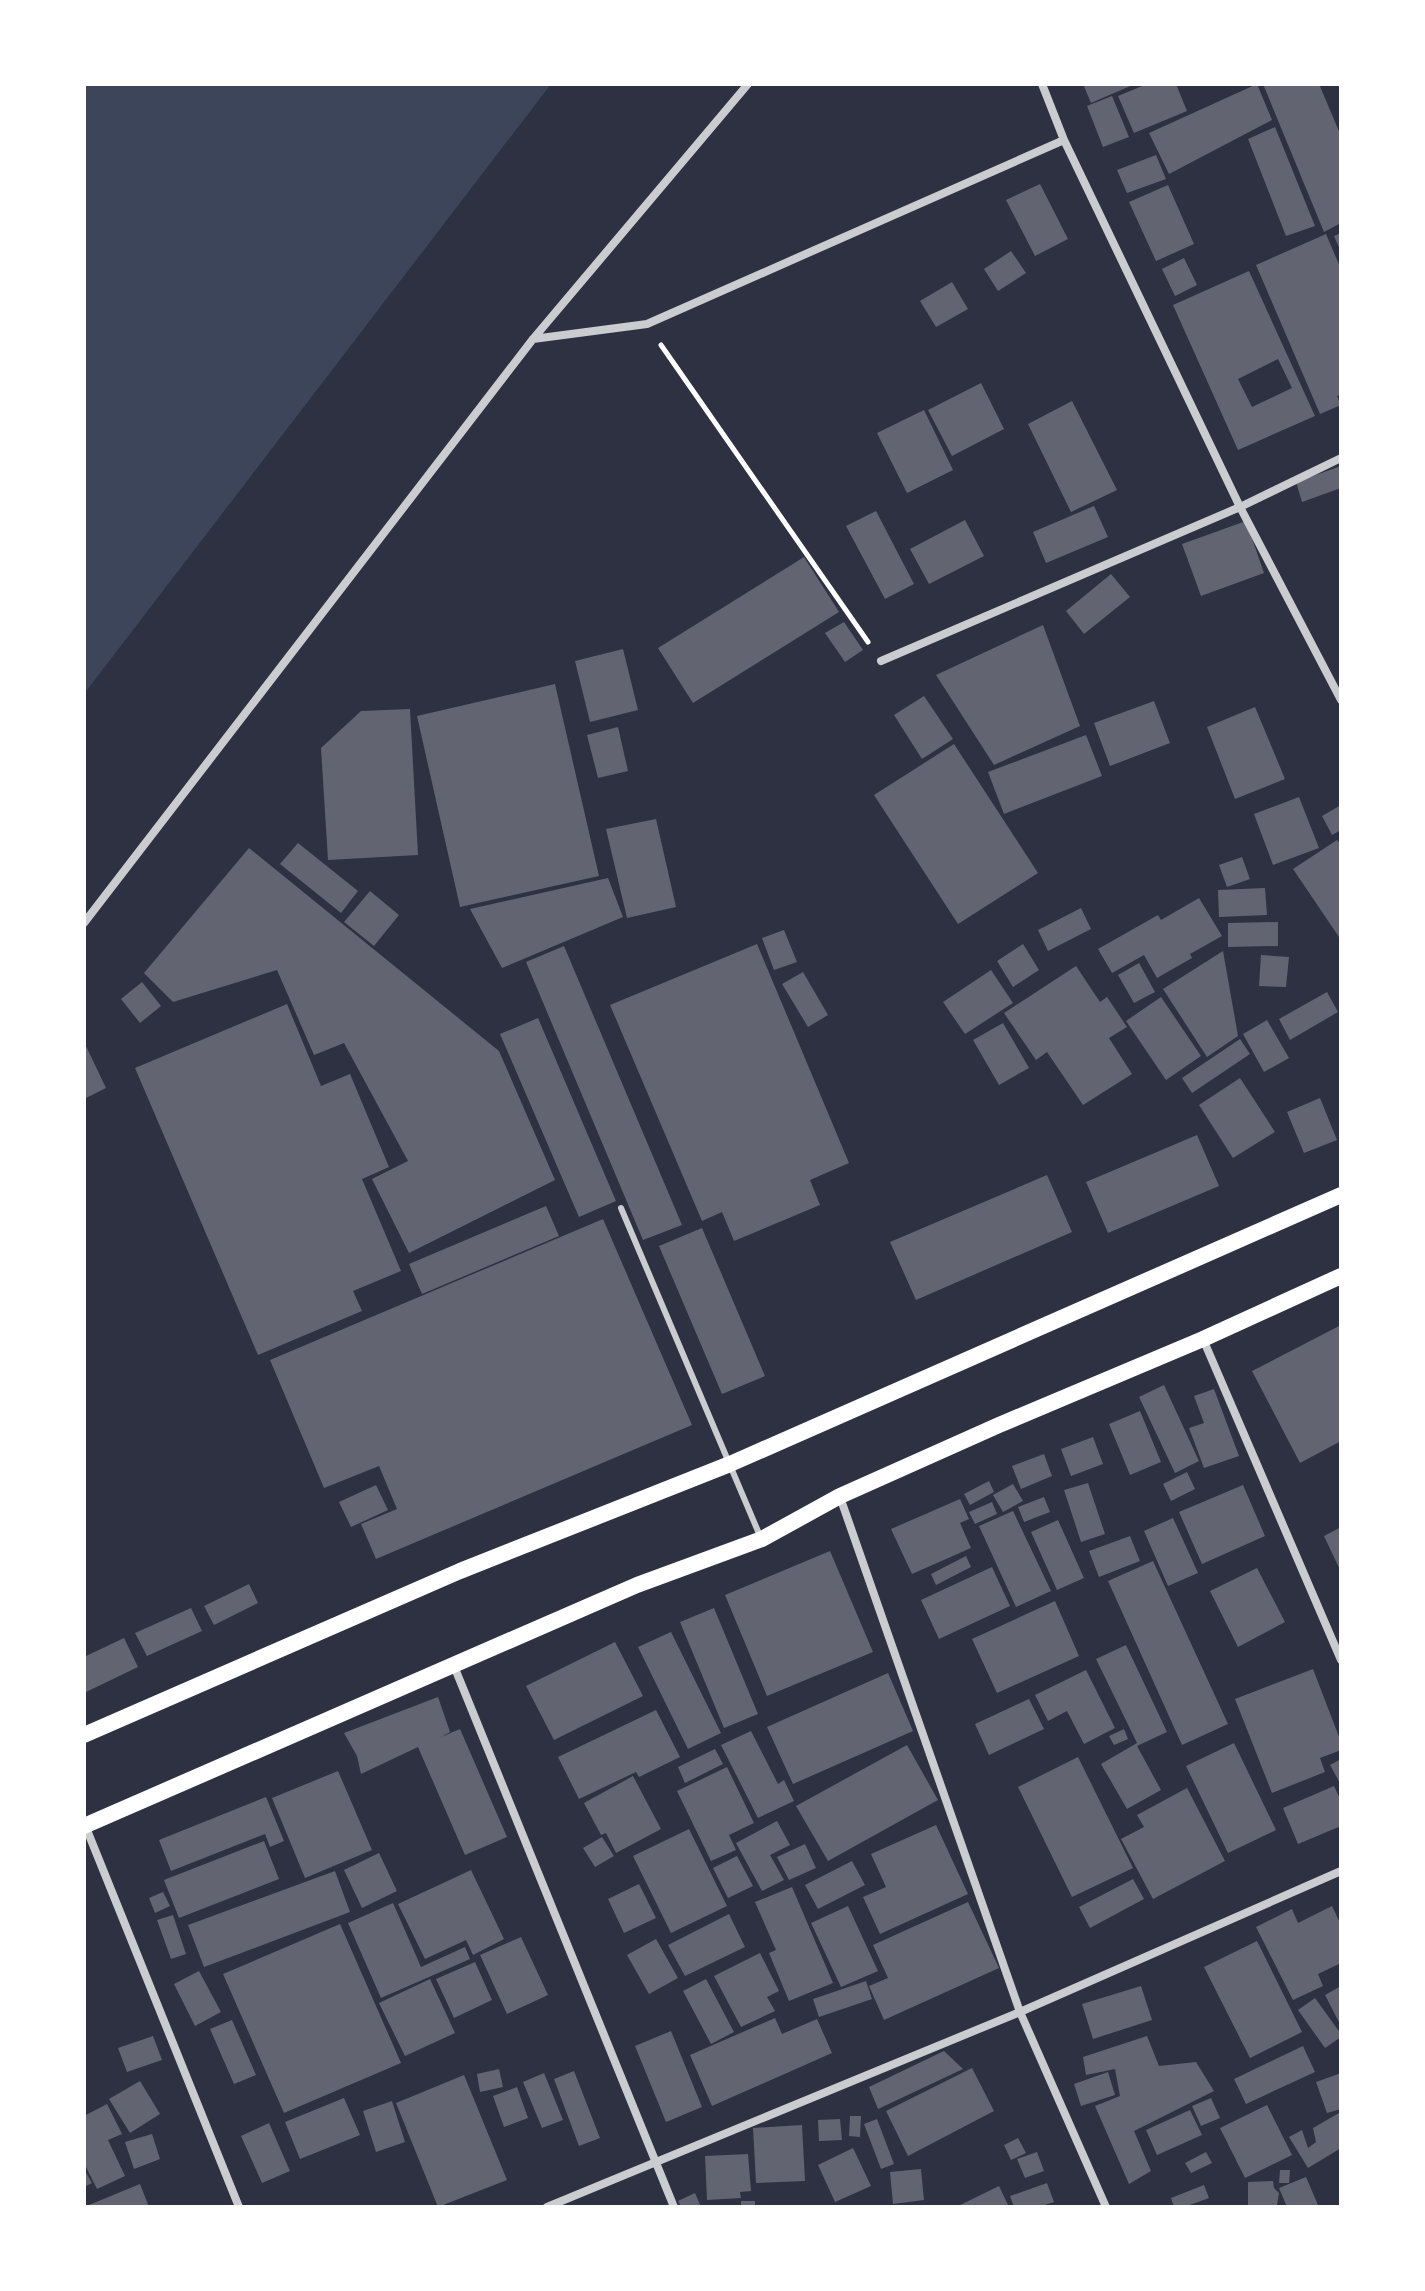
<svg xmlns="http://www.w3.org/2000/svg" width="1425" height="2291" font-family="Overpass,sans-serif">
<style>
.green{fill:#3c4559}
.building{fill:#626471;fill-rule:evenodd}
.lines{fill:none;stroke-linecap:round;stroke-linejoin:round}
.path{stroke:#fff;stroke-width:5}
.service{stroke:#caccd0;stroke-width:6}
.minor{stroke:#caccd0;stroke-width:8}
.secondary{stroke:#fff;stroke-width:16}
</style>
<rect width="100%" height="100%" fill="#2d3142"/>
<path class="green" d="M84 84H551L84 694Z"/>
<path class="building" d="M1083 84H1135L1091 103Z
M1147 84H1176L1187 111 1134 133 1118 96Z
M1257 84 1272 120 1169 174 1149 133Z
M1263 84H1319L1341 136V223L1324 232Z
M1112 96 1129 137 1103 147 1087 106Z
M1275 127 1315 226 1286 236 1248 139Z
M1156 155 1166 179 1127 193 1117 170Z
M1040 184 1068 239 1035 256 1006 200Z
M1168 185 1194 244 1156 261 1129 202Z
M1341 233V252L1334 236Z
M1326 234 1341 269V395L1337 396 1341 405 1320 414 1256 265Z
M1011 251 1026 273 998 291 984 269Z
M1184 258 1197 285 1175 296 1162 269Z
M1249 271 1315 416 1238 450 1173 305ZM1278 359 1292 388 1252 407 1238 379Z
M952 282 968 309 936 327 920 301Z
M981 383 1004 429 952 456 928 410Z
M1072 401 1117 490 1071 512 1028 424Z
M924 410 953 470 907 493 877 433Z
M1341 466V488L1302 502 1296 482Z
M1094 506 1108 537 1046 563 1033 532Z
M876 511 914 584 885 599 846 526Z
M965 520 984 556 929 584 910 549Z
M1246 521 1264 573 1201 596 1182 544Z
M804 557 839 612 693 703 658 648Z
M1111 574 1130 597 1084 634 1066 611Z
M844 622 863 650 845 662 825 633Z
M1043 625 1080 726 994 765 936 675Z
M623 649 638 710 590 722 575 661Z
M555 684 599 876 460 907 417 716Z
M924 696 953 739 922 759 894 715Z
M1154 701 1170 743 1110 766 1094 723Z
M1255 707 1285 779 1235 799 1207 727Z
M410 709 418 855 328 860 321 748 361 711Z
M618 727 628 771 598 778 587 735Z
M1086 735 1102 776 1004 814 988 772Z
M954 744 1038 873 958 924 874 795Z
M1299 797 1319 848 1273 865 1254 814Z
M1341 805V830L1332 835 1322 816Z
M656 819 676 907 627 918 606 829Z
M1337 840 1341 845V940L1293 869Z
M298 843 358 891 341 913 280 864Z
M249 848 499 1051 555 1180 409 1253 372 1179 408 1161 344 1043 314 1055 277 970 173 1002 144 973Z
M1242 857 1250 879 1227 887 1219 865Z
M608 878 623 917 502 968 470 909Z
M1265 888 1267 915 1219 917 1218 890Z
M370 891 399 915 374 946 344 922Z
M1199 898 1222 936 1190 954 1192 958 1157 978 1144 955 1112 973 1098 949 1158 915 1161 920Z
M1081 908 1091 929 1048 951 1038 930Z
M1278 922V946L1228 947V923Z
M784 930 797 962 774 970 762 938Z
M757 944 849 1163 810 1180 820 1205 734 1241 722 1212 702 1221 610 1005Z
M1023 944 1039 970 1013 987 997 961Z
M564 946 682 1225 643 1240 526 962Z
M1223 951 1238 1036 1207 1057 1163 989Z
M1261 955 1289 957 1286 987 1259 986Z
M1139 963 1155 992 1134 1003 1118 975Z
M1076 966 1100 1002 1107 997 1127 1027 1109 1038 1132 1074 1083 1105 1047 1052 1036 1060 1004 1013Z
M991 970 1013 1003 965 1034 943 1002Z
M803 972 828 1015 808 1027 782 984Z
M142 982 161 1006 140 1023 121 999Z
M1327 992 1338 1012 1290 1040 1279 1019Z
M1161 997 1201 1056 1166 1080 1126 1021Z
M287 1004 321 1086 350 1074 389 1167 362 1179 401 1271 353 1291 362 1311 258 1355 135 1068Z
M538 1018 616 1201 579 1217 500 1034Z
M1267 1020 1289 1058 1264 1072 1243 1034Z
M1003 1023 1029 1068 999 1085 973 1040Z
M1240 1039 1250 1054 1192 1093 1182 1078Z
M84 1042 106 1088 84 1099Z
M1240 1078 1275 1132 1233 1158 1199 1105Z
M1320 1098 1337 1140 1304 1153 1287 1112Z
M1197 1135 1219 1186 1108 1233 1086 1182Z
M1047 1175 1072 1232 916 1300 890 1242Z
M546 1206 559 1236 422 1294 409 1264Z
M603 1219 692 1425 376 1559 361 1524 397 1509 379 1466 324 1488 270 1360Z
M702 1228 765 1376 722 1394 659 1246Z
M1341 1325V1441L1300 1463 1252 1371Z
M1164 1385 1199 1461 1175 1473 1139 1397Z
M1214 1389 1239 1456 1204 1468 1189 1428 1204 1423 1194 1396Z
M1140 1411 1161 1462 1130 1475 1109 1424Z
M1093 1437 1103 1464 1071 1476 1061 1449Z
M1044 1454 1052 1476 1021 1489 1012 1466Z
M1187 1472 1195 1489 1171 1501 1163 1484Z
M989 1481 994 1492 970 1505 964 1494Z
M1088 1483 1105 1534 1081 1542 1064 1490Z
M1013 1484 1023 1501 1003 1512 993 1495Z
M376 1485 388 1510 351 1527 339 1502Z
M1243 1485 1265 1536 1202 1564 1179 1512Z
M1044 1497 1050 1512 1024 1522 1018 1507Z
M960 1499 969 1519 960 1523 971 1548 912 1574 891 1529Z
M992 1502 997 1514 975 1524 969 1512Z
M1013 1511 1051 1591 1016 1607 979 1526Z
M1173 1518 1198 1573 1168 1586 1144 1531Z
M1058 1520 1084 1578 1057 1590 1031 1532Z
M1341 1527V1572L1324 1536Z
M1130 1536 1140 1561 1099 1577 1089 1551Z
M830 1551 873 1652 767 1696 725 1595Z
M966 1556 971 1567 936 1585 931 1574Z
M1153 1561 1228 1724 1182 1745 1108 1581Z
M992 1567 1010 1606 939 1639 921 1600Z
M1257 1568 1285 1622 1238 1647 1210 1591Z
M249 1584 258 1603 214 1625 204 1606Z
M1055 1601 1079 1656 997 1693 972 1639Z
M191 1608 202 1631 147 1656 135 1633Z
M714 1608 758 1714 724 1728 680 1622Z
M671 1632 721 1733 688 1749 638 1647Z
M124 1638 138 1667 84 1693V1657Z
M615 1642 643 1696 554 1740 526 1686Z
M1126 1645 1167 1732 1137 1746 1161 1790 1127 1809 1101 1764 1137 1743 1096 1659Z
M1313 1669 1341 1742V1750L1320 1758 1325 1772 1272 1793 1235 1699Z
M1086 1670 1115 1728 1084 1744 1067 1711 1048 1721 1035 1695Z
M888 1673 913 1731 793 1784 767 1727Z
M438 1697 450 1732 441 1737 460 1729 507 1837 465 1855 418 1747 361 1774 357 1756 344 1733Z
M1029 1699 1044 1729 989 1755 975 1724Z
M656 1710 680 1757 639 1777 636 1772 579 1799 558 1757Z
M1124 1729 1128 1739 1114 1745 1109 1736Z
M751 1731 778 1784 784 1780 794 1801 758 1818 721 1745Z
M1234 1743 1276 1830 1228 1853 1186 1766Z
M907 1745 938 1800 828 1861 796 1806Z
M715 1749 723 1764 685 1783 678 1767Z
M1078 1757 1133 1868 1072 1897 1018 1787Z
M1341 1759V1785L1330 1765Z
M727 1767 754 1823 729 1835 736 1850 711 1861 677 1791Z
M338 1771 372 1850 305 1878 272 1798Z
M633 1776 661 1829 616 1853 606 1833 601 1835 584 1803Z
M1334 1786 1341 1801V1826L1298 1844 1283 1808Z
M1187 1788 1225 1861 1153 1899 1121 1839 1144 1827 1137 1815Z
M266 1797 284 1841 270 1847 265 1834 171 1871 159 1840Z
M777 1821 790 1845 770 1855 784 1880 762 1891 736 1843Z
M936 1825 968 1894 880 1934 863 1897 886 1887 871 1854Z
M689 1829 727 1906 671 1933 633 1856Z
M602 1837 614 1856 595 1867 583 1848Z
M264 1841 279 1879 179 1918 164 1880Z
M805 1844 816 1868 789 1880 777 1857Z
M379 1853 397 1891 362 1908 344 1870Z
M737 1856 753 1886 728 1898 713 1868Z
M852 1861 865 1885 818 1909 805 1885Z
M471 1870 504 1939 473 1955 466 1940 425 1959 398 1904Z
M335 1871 350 1912 204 1967 188 1925Z
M1133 1879 1144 1899 1090 1928 1079 1907Z
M639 1884 656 1918 624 1933 608 1899Z
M792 1887 833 1983 789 2001 769 1953 776 1950 755 1902Z
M163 1892 170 1906 155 1913 149 1898Z
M968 1902 999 1968 884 2020 869 1986 888 1978 873 1945Z
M393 1903 421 1967 465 1947 470 1959 381 1998 348 1923Z
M848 1906 878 1971 841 1987 811 1923Z
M1332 1906 1341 1925V1963L1318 1974 1323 1986 1293 2000 1256 1927 1292 1909 1298 1923Z
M729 1914 745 1947 685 1976 668 1945Z
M173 1915 186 1954 171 1959 157 1920Z
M340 1924 401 2063 284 2113 223 1974Z
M521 1937 548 1995 507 2014 480 1955Z
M656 1939 678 1978 649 1994 627 1955Z
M1257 1941 1302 2032 1250 2058 1204 1967Z
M760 1953 779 1991 767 1997 775 2011 741 2027 714 1976Z
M475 1962 492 2000 454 2018 436 1979Z
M199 1971 221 2012 195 2026 174 1984Z
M430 1979 455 2033 405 2056 379 2003Z
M706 1979 734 2032 711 2044 683 1991Z
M866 1981 872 1999 819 2017 813 1999Z
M1141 1986 1152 2020 1093 2039 1082 2004Z
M1341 1986V2026L1325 1995Z
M1315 1998 1341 2034V2037L1325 2048 1298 2010Z
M775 2018 782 2034 817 2019 832 2053 712 2106 690 2055Z
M232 2020 256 2075 234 2084 210 2029Z
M671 2031 702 2107 666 2122 635 2046Z
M153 2036 162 2060 127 2072 118 2048Z
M1147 2036 1159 2066 1196 2062 1214 2091 1134 2131 1151 2171 1129 2184 1095 2106 1120 2096 1115 2069 1086 2075 1083 2057Z
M1303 2046 1315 2072 1246 2104 1234 2079Z
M944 2051 963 2069 878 2109 869 2087Z
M972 2068 994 2111 908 2156 886 2111Z
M499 2069 503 2087 480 2092 477 2074Z
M574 2071 600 2138 579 2146 554 2079Z
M1108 2072 1115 2095 1081 2106 1074 2084Z
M544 2073 563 2120 542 2128 523 2082Z
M1341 2073V2109L1327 2113 1316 2082Z
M464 2075 507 2180 438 2207 396 2103Z
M140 2081 160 2114 130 2133 109 2099Z
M517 2087 528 2118 504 2127 493 2096Z
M344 2098 360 2135 300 2159 285 2122Z
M1211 2098 1220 2118 1201 2126 1192 2106Z
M392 2101 405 2142 376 2152 363 2111Z
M107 2104 122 2134 108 2140 125 2176 97 2189 84 2163V2116Z
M1267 2105 1292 2155 1245 2178 1220 2128Z
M1190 2110 1202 2135 1157 2155 1146 2130Z
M1339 2113 1341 2116V2148L1308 2168 1289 2137 1302 2130 1308 2148 1316 2142 1313 2128Z
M850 2116H861L860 2137 849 2136Z
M840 2119 842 2140 819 2141 818 2120Z
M877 2119 894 2164 881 2169 864 2124Z
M269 2123 290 2171 262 2183 241 2136Z
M802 2125 805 2181 756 2183 753 2128Z
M152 2134 160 2159 134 2169 125 2142Z
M1018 2138 1026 2153 1011 2160 1004 2145Z
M853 2148 871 2186 835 2202 818 2165Z
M1037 2152 1044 2171 1025 2178 1017 2159Z
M1206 2152 1212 2163 1191 2173 1185 2163Z
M748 2154 751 2191 740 2192 741 2198 707 2200 705 2156Z
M84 2169 92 2183 84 2187Z
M921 2169 924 2200 893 2204 890 2172Z
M1280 2170H1290L1289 2183H1279Z
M1306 2177 1318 2205 1287 2207 1279 2188Z
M1273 2181 1274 2188 1279 2193 1277 2205H1248V2182Z
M1047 2183 1054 2202 1038 2207H1014L1010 2196Z
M140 2184 149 2207H84Z
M1204 2185 1209 2198 1184 2207H1174L1171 2198Z
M999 2186 1009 2207H956Z
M695 2193 701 2207H681L678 2201Z
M741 2201H755V2207H741Z"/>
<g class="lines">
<path class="path" d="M661 345 868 642"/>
<path class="service" d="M621 1208 760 1536"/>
<path class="minor" d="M1042 84 1064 140 1240 507 1341 700
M533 339 647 324 1064 140
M881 661 1240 507 1341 458
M84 923 533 339 748 84
M1203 1339 1341 1660
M840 1497 1020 2012 1106 2207
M454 1666 674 2207
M85 1825 239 2207
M547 2207 1020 2012 1341 1871"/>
<path class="secondary" d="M84 1735 460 1571 730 1464 1341 1195
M84 1826 637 1585 762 1539 840 1496 999 1425 1203 1339 1341 1276"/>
</g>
<rect width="1425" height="2291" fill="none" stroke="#ffffff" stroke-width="172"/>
</svg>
